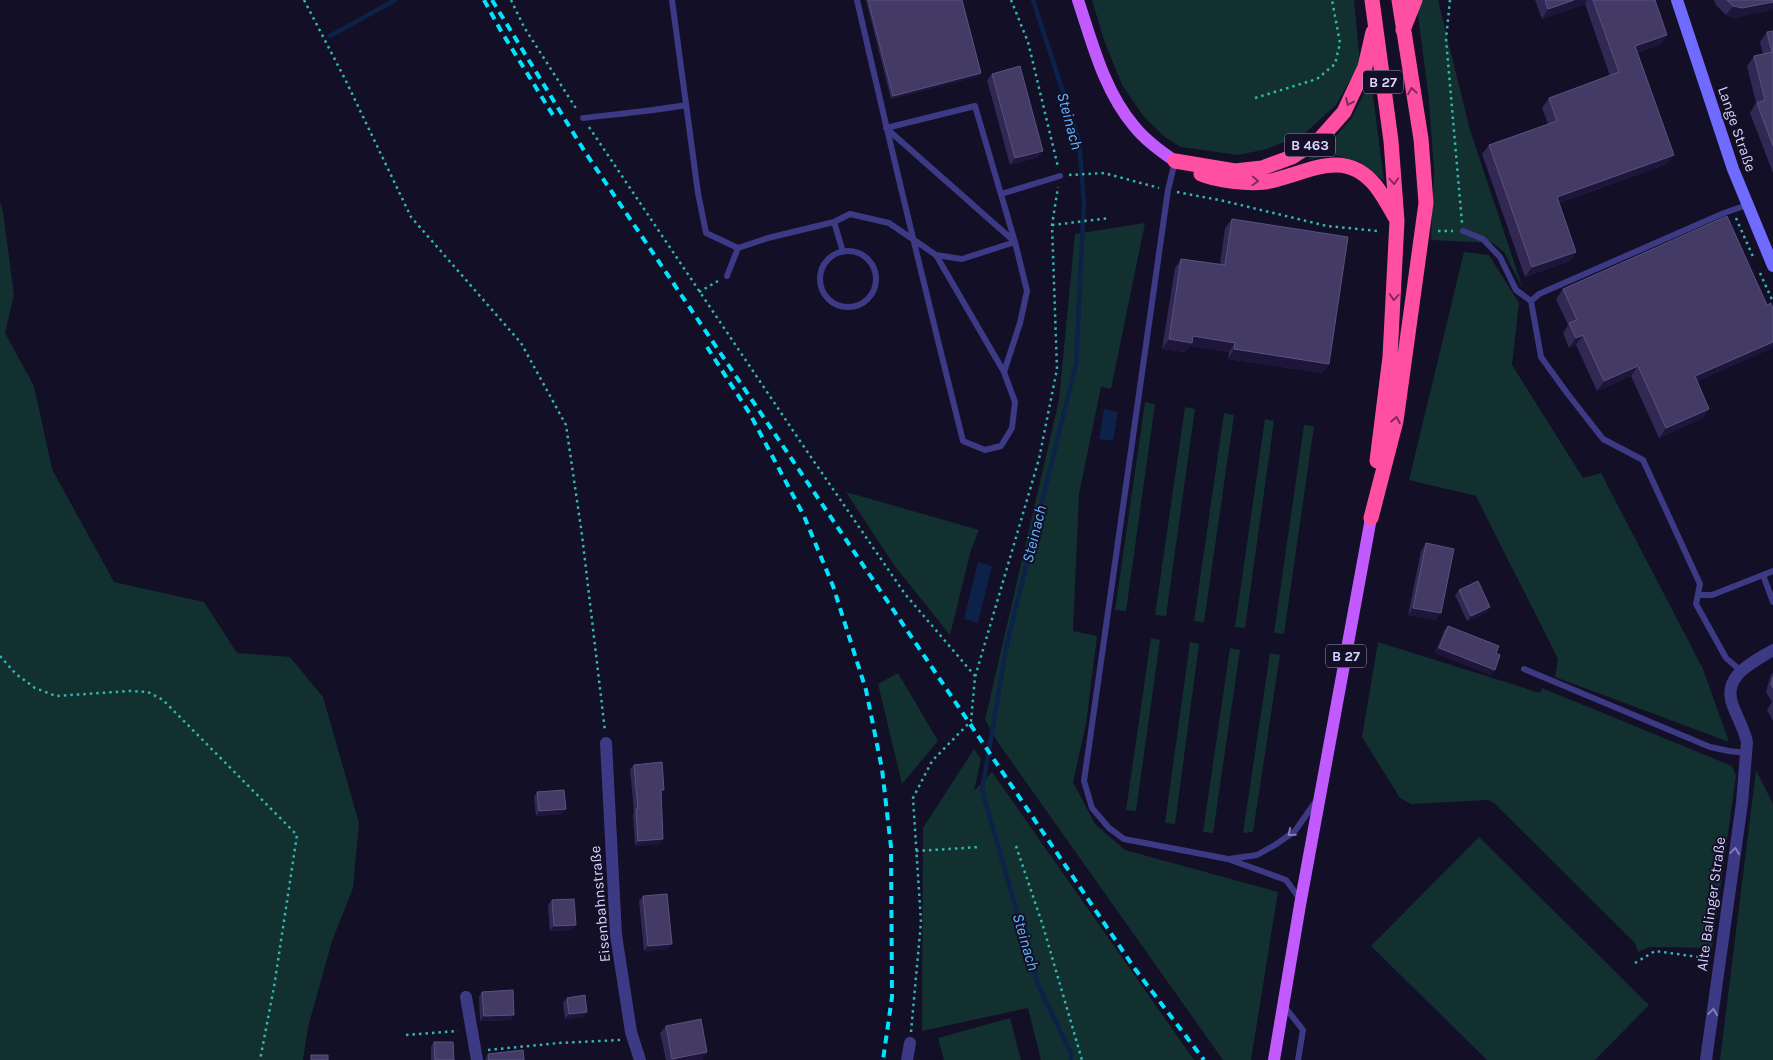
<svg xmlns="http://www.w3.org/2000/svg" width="1773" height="1060" font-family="Karla,sans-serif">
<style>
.green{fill:#12302f}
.water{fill:#0c2248}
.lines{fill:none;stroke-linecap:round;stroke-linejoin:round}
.stream{stroke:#0c2248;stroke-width:4.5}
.path{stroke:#2fb8b0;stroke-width:2.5;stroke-dasharray:2.5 4;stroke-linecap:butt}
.lane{stroke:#3d3a85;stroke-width:6}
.street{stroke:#3d3a85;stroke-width:12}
.secondary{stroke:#6f6bff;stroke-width:12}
.primary{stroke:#c25bff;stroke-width:12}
.highway{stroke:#ff4fa3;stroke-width:15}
.rail{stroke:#00e5ff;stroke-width:4;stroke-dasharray:8 6;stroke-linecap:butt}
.wall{fill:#312854}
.shaded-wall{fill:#1d163a}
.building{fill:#433a66;stroke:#5a527e}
.oneway{stroke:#7d2c5e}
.oneway2{stroke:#837fbc}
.labels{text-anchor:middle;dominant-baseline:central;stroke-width:4;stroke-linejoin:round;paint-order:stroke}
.shield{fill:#130f26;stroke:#9e99be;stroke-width:1}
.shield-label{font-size:14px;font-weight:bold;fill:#d9d4ff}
.street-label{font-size:15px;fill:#d9d4ff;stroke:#130f26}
.water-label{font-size:16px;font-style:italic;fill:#62b6ff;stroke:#130f26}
</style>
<rect width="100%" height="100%" fill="#130f26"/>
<path class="green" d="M1092 0H1354L1360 63 1336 105 1304 134 1267 149 1238 155 1181 147 1165 137 1144 117 1122 85 1104 40Z
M1416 0H1438L1470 130 1523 289 1504 252 1493 243 1431 240 1434 171 1429 100Z
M1371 80 1384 181 1360 162 1334 155 1307 160 1326 147 1351 119Z
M0 201 3 212 14 295 5 333 34 386 52 469 114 582 204 602 237 653 290 657 323 697 359 823 353 888 332 941 308 1027 303 1060H0Z
M1145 223 1111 389 1101 387 1079 494 1073 631 1097 636 1086 724 1073 782 1095 824 1125 850 1278 892 1251 1060H1223L999 744 985 720 1059 400 1075 234Z
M1464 252 1489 255 1519 303 1512 365 1583 478 1601 473 1703 669 1729 742 1555 677 1558 659 1476 496 1409 480Z
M1145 402 1155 404 1126 611 1115 610Z
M1185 407 1195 409 1166 616 1155 615Z
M1224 413 1234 415 1204 622 1194 621Z
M1265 419 1274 421 1245 628 1235 627Z
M1304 425 1314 426 1284 634 1274 633Z
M846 492 979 530 971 550 950 635 894 565Z
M1151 638 1160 640 1136 811 1126 810Z
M1190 642 1199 644 1175 824 1165 823Z
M1378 642 1540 693 1542 688 1732 766 1736 776 1712 948 1650 947 1638 952 1635 943 1494 803 1488 800 1411 804 1400 798 1362 737Z
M1230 648 1240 650 1213 833 1203 832Z
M1270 653 1280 655 1253 832 1243 833Z
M898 673 938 741 902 784 878 684Z
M974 749 981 759 974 791 992 772 1194 1060H1041L1028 1008 922 1031 923 828Z
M1756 770 1773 804V1060H1720Z
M1479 837 1649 1005 1595 1060H1487L1371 946Z
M1010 1018 1021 1060H944L938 1038Z"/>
<path class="water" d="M1104 409 1118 412 1113 441 1099 439Z
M978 562 992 566 978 623 964 619Z"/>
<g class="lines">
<path class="stream" d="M1033 0 1079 141 1084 202 1076 364 1007 644 982 790 1038 985 1071 1053V1060
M330 36 395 0"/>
<path class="path" d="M304 0 345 79 411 217 521 343 566 425 582 535 605 731
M511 0 524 27 577 110
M1011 0 1028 42 1058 167
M1450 0 1446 39 1462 223
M1255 98 1317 79 1335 64 1340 43 1332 0
M589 127 800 441 905 594 975 676
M1069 175 1104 173 1159 188
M1177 192 1224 201 1327 226 1378 231
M1736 218 1754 259
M1052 225 1110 218
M1438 231H1453
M1760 273 1773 302
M699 292 718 281
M0 656 16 674 35 688 56 696 129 691 148 692 163 700 297 835 274 987 260 1060
M1016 846 1043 926 1082 1060
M916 851 980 847
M1635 963 1655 951 1706 958
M911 1032 921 922 913 798 932 761 971 721 975 677 1039 459 1057 369 1052 225 1058 187
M406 1035 458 1031
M488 1050 559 1043 620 1040"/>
<path class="lane" d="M672 0 698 193 706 233 738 248 768 238 834 222 850 214 889 223 936 255 1004 372 1015 402 1012 428 1001 446 985 450 963 441C926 294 891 148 857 0
M583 118C618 114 652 111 686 105
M1175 161 1168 190 1084 781 1092 808 1109 828 1124 839 1228 859 1286 880 1297 895 1299 900
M1001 194 1060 176
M834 222 843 252
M1463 231 1483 239 1500 257 1516 290 1531 301 1541 357 1567 393 1603 439 1643 460 1700 584 1696 604 1726 658 1740 670
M820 279a28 28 0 1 1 56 0a28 28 0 1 1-56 0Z
M936 255 962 259 1015 242
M727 276 738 248
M1531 301 1539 294 1724 213 1747 205
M1004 372 1020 323 1027 291 1015 242 975 106 886 128 1015 242
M1763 575 1773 602
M1698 595H1712L1773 571
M1524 669 1710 747 1729 751 1746 753
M1229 859 1257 855 1275 845 1295 831 1316 801
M1284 1006 1303 1030 1298 1060"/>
<path class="street" d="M606 743 616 935 631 1032 640 1060
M466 997 477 1060
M907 1060 910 1043
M1706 1060 1742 803 1747 742C1744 729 1738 719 1733 706 1721 676 1752 663 1773 650"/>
<path class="secondary" d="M1677 0 1733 169 1773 266"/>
<path class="primary" d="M1078 0C1092 42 1104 91 1134 126 1145 140 1160 151 1175 161
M1274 1060 1300 905 1371 518"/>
<path class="highway" d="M1372 0 1391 141 1397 221 1390 357 1377 461
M1403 30 1415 0
M1175 161 1235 171 1262 168 1292 157 1320 139 1344 112 1365 67 1373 32
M1201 174C1217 181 1248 184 1265 182 1304 176 1342 145 1375 185 1383 195 1389 206 1395 217
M1371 518 1396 421 1426 203 1421 139 1399 0"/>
<path class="rail" d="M484 0 501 31 556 120
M492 0 585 152 1135 969 1204 1060
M707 347 750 414 804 516 833 586 866 690 882 769 891 847 892 997 883 1060"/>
</g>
<path class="wall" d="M866 0H962L981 73 979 76 891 99Z
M1535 0H1655L1667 35 1661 44 1637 53 1667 164 1559 203 1576 252 1570 261 1525 277 1482 154 1489 145 1548 124 1542 108 1549 98 1610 76 1585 4 1542 19Z
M1714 0H1773L1735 18 1726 15 1716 5Z
M1773 31V173L1750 113 1756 103 1747 66 1754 56 1763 54 1760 42 1767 32Z
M992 74 1038 157 1010 165 987 80Z
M1232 219 1329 364 1322 373 1228 359 1229 352 1190 346 1185 352 1162 349 1175 268 1181 259 1220 264 1225 228Z
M1563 289 1767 305 1698 382 1703 418 1659 438 1631 376 1597 391 1576 345 1569 348 1563 333 1568 325 1556 299Z
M1426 543 1436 620 1408 615 1421 551Z
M1459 590 1487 612 1467 621 1455 595Z
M1448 626 1496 653 1495 670 1491 675 1435 653 1444 631Z
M1773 672V721L1767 710 1772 702 1766 692 1770 677Z
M634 765 661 795 660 844 635 846 633 814 634 812 630 769Z
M537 792 566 809 562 814 536 816 534 797Z
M643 896 668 949 644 951 639 901Z
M552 900 572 930 550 931 548 905Z
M482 992 514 1015 510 1020 480 1021 479 997Z
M567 998 584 1017 565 1019 563 1003Z
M666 1026 707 1052 702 1060H666L660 1033Z
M434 1042 454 1060H431V1047Z
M488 1054 524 1060H485Z"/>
<path class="shaded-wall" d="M1574 0H1587L1585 4 1542 19 1548 9Z
M1773 2V10L1735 18 1726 15 1733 6Z
M1667 35 1661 44 1628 56 1635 46Z
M981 73 979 76 891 99 893 96Z
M1043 151 1038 157 1010 165 1015 158Z
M1674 155 1667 164 1550 206 1557 197Z
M1576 252 1570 261 1525 277 1532 267Z
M1583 335 1576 345 1569 348 1576 338Z
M1193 336 1235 343 1229 352 1190 346 1185 352 1162 349 1169 339Z
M1773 342V348L1688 386 1695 376Z
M1234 349 1329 364 1322 373 1228 359Z
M1638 366 1631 376 1597 391 1604 381Z
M1709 409 1703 418 1659 438 1666 428Z
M1490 607 1487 612 1467 621 1471 616Z
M1413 608 1441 613 1436 620 1408 615Z
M1439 648 1495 670 1491 675 1435 653Z
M566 809 562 814 536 816 539 811Z
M663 839 660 844 635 846 638 841Z
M576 925 572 930 550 931 554 926Z
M672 944 668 949 644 951 648 946Z
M587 1012 584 1017 565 1019 569 1014Z
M514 1015 510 1020 480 1021 484 1016Z
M707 1052 702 1060H672V1059Z"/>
<path class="building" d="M868 0H962L981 73 893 96Z
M1545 0H1574L1548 9Z
M1593 0H1655L1667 35 1635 46 1674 155 1557 197 1576 252 1532 267 1489 145 1557 121 1549 98 1619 72Z
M1727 0H1773V2L1742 8 1733 6Z
M1773 31V146L1757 103 1765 100 1754 56 1772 52 1767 32Z
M1020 66 1043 151 1015 158 992 74Z
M1727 216 1767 305 1771 303 1773 309V342L1695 376 1709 409 1666 428 1638 366 1604 381 1583 335 1576 338 1569 323 1577 320 1563 289Z
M1232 219 1348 237 1329 364 1234 349 1235 343 1193 336 1192 343 1169 339 1181 259 1225 265Z
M1426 543 1454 549 1441 613 1413 608Z
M1478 581 1490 607 1471 616 1459 590Z
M1448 626 1499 646 1496 653 1500 655 1495 670 1439 648Z
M1773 677V688L1771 685Z
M662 762 664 790H661L663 839 638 841 636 809H638L634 765Z
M564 790 566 809 539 811 537 792Z
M667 894 672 944 648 946 643 896Z
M574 899 576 925 554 926 552 900Z
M513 990 514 1015 484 1016 482 992Z
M585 995 587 1012 569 1014 567 998Z
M701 1019 707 1052 672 1059 666 1026Z
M434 1042H453L454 1060H435Z
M523 1050 524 1060H489L488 1054Z
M311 1055H328V1060H311Z"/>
<defs><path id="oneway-chevron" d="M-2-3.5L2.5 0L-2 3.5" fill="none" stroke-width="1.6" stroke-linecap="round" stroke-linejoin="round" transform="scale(1.25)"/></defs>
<g class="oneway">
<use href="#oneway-chevron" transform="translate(1412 91) rotate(-99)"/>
<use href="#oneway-chevron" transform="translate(1349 102) rotate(115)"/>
<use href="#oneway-chevron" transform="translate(1255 181) rotate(2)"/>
<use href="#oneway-chevron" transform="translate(1394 181) rotate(86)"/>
<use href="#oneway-chevron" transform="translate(1394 297) rotate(94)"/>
<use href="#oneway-chevron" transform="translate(1396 420) rotate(-79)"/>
</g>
<g class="oneway2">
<use href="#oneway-chevron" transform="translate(1291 833) rotate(140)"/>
<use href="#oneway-chevron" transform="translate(1735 851) rotate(-82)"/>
<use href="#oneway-chevron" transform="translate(1713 1012) rotate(-82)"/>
</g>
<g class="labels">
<g class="shield">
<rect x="1363" y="70.5" width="40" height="23" rx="4"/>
<rect x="1285" y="133.5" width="50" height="23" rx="4"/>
<rect x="1326" y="644.5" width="40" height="23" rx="4"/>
</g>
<g class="shield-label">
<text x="1383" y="82">B 27</text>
<text x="1310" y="145">B 463</text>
<text x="1346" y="656">B 27</text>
</g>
<g class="street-label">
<text transform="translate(1737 129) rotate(71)">Lange Straße</text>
<text transform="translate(600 904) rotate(-95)">Eisenbahnstraße</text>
<text transform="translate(1711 904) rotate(-82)">Alte Balinger Straße</text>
</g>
<g class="water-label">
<text transform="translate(1070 121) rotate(75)">Steinach</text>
<text transform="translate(1034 534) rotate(-76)">Steinach</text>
<text transform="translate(1026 942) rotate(74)">Steinach</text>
</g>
</g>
</svg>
